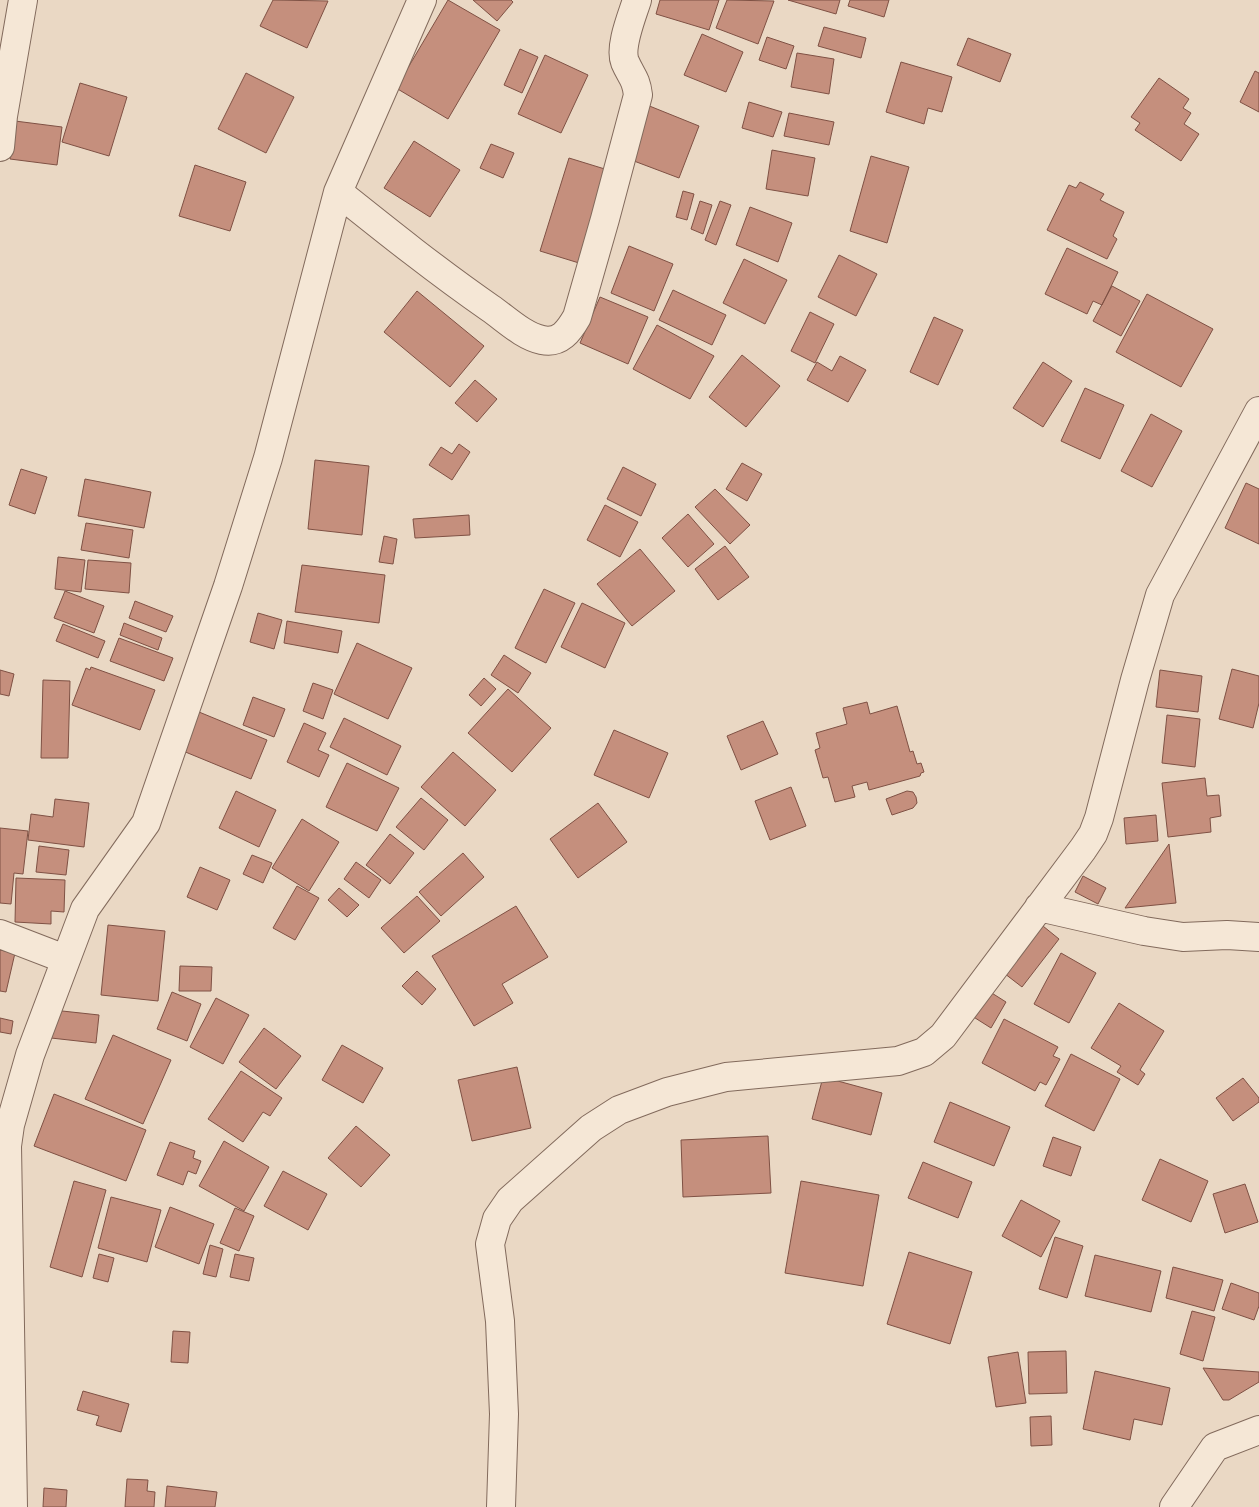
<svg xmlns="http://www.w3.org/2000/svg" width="1259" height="1507" font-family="Literata,serif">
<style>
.building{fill:#c58f7d;stroke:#7f5144}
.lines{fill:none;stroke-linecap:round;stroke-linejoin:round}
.minor-casing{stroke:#826a5c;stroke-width:30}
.minor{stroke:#f5e7d6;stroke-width:28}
</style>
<rect width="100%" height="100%" fill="#ead8c4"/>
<path class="building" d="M273 0 328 1 307 48 260 26Z
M448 0 500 30 448 119 396 88Z
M473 0H511L513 2 497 21Z
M660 0H719L709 30 656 14Z
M727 0 774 1 758 44 716 28Z
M788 0H840L836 14Z
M850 0H889L884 17 848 6Z
M824 27 866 38 861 58 818 46Z
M702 34 743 52 726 92 684 75Z
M767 37 794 46 786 69 759 60Z
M968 38 1011 54 1000 82 957 65Z
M520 49 538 57 522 93 504 85Z
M797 53 834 59 829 94 791 87Z
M545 55 588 75 561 133 518 114Z
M901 62 952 77 942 112 928 108 924 124 886 112Z
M1255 71 1259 73V112L1240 102Z
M246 73 294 97 266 153 218 129Z
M1159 78 1189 99 1183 108 1191 113 1184 124 1199 134 1181 161 1135 130 1140 123 1131 117Z
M80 83 127 97 109 156 62 142Z
M749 102 782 112 773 137 742 128Z
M647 105 699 126 679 178 626 158Z
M789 113 834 122 829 145 784 136Z
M15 121 62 127 57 165 10 159Z
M414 141 460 170 430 217 384 188Z
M491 144 514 153 503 178 480 168Z
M772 150 815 158 808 196 766 189Z
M871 156 909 167 887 243 850 231Z
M569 158 608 170 579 263 540 251Z
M195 165 246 182 230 231 179 216Z
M1080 182 1104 194 1100 200 1124 212 1113 236 1117 239 1107 259 1047 230 1069 185 1076 188Z
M683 191 694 194 687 220 676 217Z
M700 201 712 205 703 234 691 229Z
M720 201 731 205 716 245 705 240Z
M750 207 792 223 778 262 736 245Z
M629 246 673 264 654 311 611 293Z
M1067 248 1118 272 1102 305 1093 301 1087 314 1045 294Z
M839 255 877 274 856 316 818 297Z
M744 259 787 280 765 324 723 303Z
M1112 286 1140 301 1121 336 1093 321Z
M673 290 726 315 712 345 659 320Z
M417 291 484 346 450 387 384 332Z
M1147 294 1213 329 1181 387 1116 352Z
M600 297 648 317 628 364 580 343Z
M810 312 834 324 815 363 791 351Z
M934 317 963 330 938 385 910 372Z
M657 325 714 356 690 399 633 369Z
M742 355 780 386 746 427 709 397Z
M840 356 866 370 848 402 807 380 817 362 832 371Z
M1043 362 1072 381 1043 427 1013 408Z
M475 380 497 399 477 422 455 403Z
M1085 388 1124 405 1100 459 1061 441Z
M1151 414 1182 431 1152 487 1121 471Z
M459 444 470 452 452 480 429 465 441 447 452 454Z
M315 460 369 466 362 535 308 529Z
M742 463 762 474 747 501 726 489Z
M623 467 656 484 641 516 607 499Z
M21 469 47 477 35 514 9 505Z
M85 479 151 492 144 528 78 516Z
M1246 483 1259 489V544L1225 528Z
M715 489 750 525 730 544 695 507Z
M605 505 638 522 620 557 587 540Z
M688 514 714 544 688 567 662 538Z
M469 515 470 535 415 538 413 519Z
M86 523 133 530 129 558 81 550Z
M384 536 397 539 393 564 379 562Z
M725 546 749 577 718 600 695 569Z
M640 549 675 591 632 626 597 584Z
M58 557 85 560 81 592 55 589Z
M88 560 131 563 129 593 85 589Z
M302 565 385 575 379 623 295 612Z
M544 589 575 603 546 663 515 648Z
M65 591 104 606 94 633 54 618Z
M135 601 173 616 166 632 129 618Z
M582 603 625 623 605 668 561 647Z
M258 613 282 620 274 649 250 642Z
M287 621 342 631 338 653 284 643Z
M124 623 162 638 158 650 120 635Z
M63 624 105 641 98 658 56 641Z
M119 638 173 658 164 681 110 661Z
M357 643 412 668 388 719 334 694Z
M504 655 531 673 518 693 491 675Z
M91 667 155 690 140 730 72 705 86 668 90 670Z
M1232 669 1259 676V703L1253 728 1219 719Z
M0 670 14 674 9 696 0 694Z
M1160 670 1202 676 1198 712 1156 707Z
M484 678 496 689 481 706 469 695Z
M43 680 70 681 68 758H41Z
M313 683 333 690 323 719 303 711Z
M508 689 551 728 512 772 468 733Z
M253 697 285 709 274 737 243 725Z
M867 702 870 714 897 706 910 752 913 751 917 764 921 763 924 772 921 773 920 776 869 790 867 782 852 786 855 797 835 802 828 777 823 778 815 750 820 748 816 733 847 724 843 708Z
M199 712 267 740 251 779 183 751Z
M1167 715 1200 719 1195 767 1162 763Z
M344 718 401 746 387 775 330 747Z
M763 721 778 754 741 770 727 736Z
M304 723 326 733 318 750 329 755 319 777 287 762Z
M614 730 668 753 649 798 594 775Z
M453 752 496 790 465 826 421 787Z
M347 763 399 788 377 831 326 807Z
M1205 778 1207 796 1219 795 1221 816 1210 818 1211 832 1168 837 1162 783Z
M791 787 806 826 770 840 755 801Z
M236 791 276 810 259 847 219 828Z
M907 791 913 792 916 797 917 803 913 808 892 815 886 799Z
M421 798 448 820 424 850 396 827Z
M55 799 89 803 84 847 28 840 31 814 53 817Z
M598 803 627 842 578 878 550 839Z
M1156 815 1158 841 1126 844 1124 818Z
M302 819 339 842 309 891 272 868Z
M0 828 28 831 23 874 14 873 11 904 0 903Z
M390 834 414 853 390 884 366 865Z
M1169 844 1176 903 1125 908Z
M39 846 69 850 66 875 36 872Z
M463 853 484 877 441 916 419 892Z
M252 855 272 863 263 883 243 874Z
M356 862 381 880 369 898 344 879Z
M200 867 230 880 217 910 187 897Z
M1083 876 1106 888 1098 904 1075 892Z
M16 878 65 880 64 912 51 911V924L15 922Z
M297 886 319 898 295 940 273 928Z
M339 888 359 905 347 917 328 900Z
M417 896 440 921 404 953 381 928Z
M516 906 548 957 502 984 513 1003 474 1026 432 956Z
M1038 922 1059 939 1022 987 1000 970Z
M108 925 165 931 158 1001 101 995Z
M0 950 15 953 6 992 0 991Z
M1061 953 1096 973 1069 1023 1034 1004Z
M180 966 212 967 211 991H179Z
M417 971 436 989 422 1005 402 986Z
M987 990 1006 1002 991 1028 972 1016Z
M172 992 201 1004 187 1041 157 1029Z
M216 998 249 1015 223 1064 190 1047Z
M1119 1003 1164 1031 1140 1070 1145 1074 1138 1085 1117 1072 1121 1066 1091 1048Z
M53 1010 99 1015 96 1043 51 1038Z
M0 1018 13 1021 11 1034 0 1032Z
M1004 1019 1058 1047 1053 1056 1060 1059 1046 1085 1040 1082 1035 1091 982 1063Z
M264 1028 301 1056 276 1089 239 1062Z
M113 1035 171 1060 143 1124 85 1099Z
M342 1045 383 1068 363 1103 322 1080Z
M1071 1054 1120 1079 1094 1131 1045 1106Z
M517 1067 531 1128 472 1141 458 1080Z
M241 1071 282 1098 270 1116 263 1112 243 1142 208 1119Z
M823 1077 882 1093 871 1135 812 1119Z
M1243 1078 1259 1098V1102L1233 1121 1216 1098Z
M54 1094 146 1130 126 1181 34 1146Z
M950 1102 1010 1127 994 1166 934 1142Z
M356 1126 390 1155 361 1187 328 1158Z
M768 1136 771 1193 683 1197 681 1140Z
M1053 1137 1081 1147 1071 1176 1043 1166Z
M224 1141 269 1167 244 1211 199 1186Z
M170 1142 195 1151 193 1158 201 1161 196 1174 188 1171 183 1185 157 1175Z
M1160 1159 1208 1181 1191 1222 1142 1200Z
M923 1162 972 1182 958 1218 908 1198Z
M283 1171 327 1194 308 1230 264 1206Z
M74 1181 106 1190 82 1277 50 1267Z
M801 1181 879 1195 863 1286 785 1273Z
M1245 1184 1258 1222 1225 1233 1213 1194Z
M111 1197 161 1210 147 1262 98 1248Z
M1021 1200 1060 1221 1041 1257 1002 1236Z
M170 1207 214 1224 199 1264 155 1247Z
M235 1208 254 1216 239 1251 220 1243Z
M1055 1237 1083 1246 1067 1298 1039 1289Z
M210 1245 223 1249 216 1277 203 1274Z
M909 1252 972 1272 950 1344 887 1324Z
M99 1254 114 1258 108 1282 93 1278Z
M235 1254 254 1258 249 1281 230 1277Z
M1095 1255 1161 1271 1151 1312 1085 1296Z
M1173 1267 1223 1280 1214 1311 1166 1298Z
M1231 1283 1259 1293V1306L1254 1320 1222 1309Z
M1192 1311 1215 1317 1203 1361 1180 1354Z
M173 1331 190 1332 188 1363 171 1362Z
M1066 1351 1067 1393 1029 1394 1028 1352Z
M1018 1352 1026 1403 996 1407 988 1357Z
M1203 1368 1259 1372V1382L1229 1400H1223Z
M1095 1371 1170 1388 1162 1425 1134 1419 1130 1440 1083 1429Z
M83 1391 129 1404 121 1432 96 1425 99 1416 77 1410Z
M1051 1416 1052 1445 1031 1446 1030 1417Z
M127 1479 148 1480 147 1491 155 1492 154 1507H125Z
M167 1486 217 1492 215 1507H165Z
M44 1488 67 1490 66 1507H43Z"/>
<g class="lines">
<defs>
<path id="minor" d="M0 147 3 116 23 0
M338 192C388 232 438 272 490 308 506 319 523 336 542 340 560 344 569 331 577 317L605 219 638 95C636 78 631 76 625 62 619 47 632 16 637 0
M1039 907 1144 931 1183 937 1227 935 1259 937
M0 934 65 959
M13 1507 7 1146 10 1125 30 1055 85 909 146 823 228 586 268 458 338 192 422 0
M501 1507 504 1414 500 1321 490 1244 497 1219 510 1200 591 1128 619 1110 667 1092 726 1077 898 1061 924 1052 943 1036 1083 849 1093 834 1099 818 1135 680 1160 595 1259 411
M1174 1507 1215 1447 1259 1430"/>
</defs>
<use href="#minor" class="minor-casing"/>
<use href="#minor" class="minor"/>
</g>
</svg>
